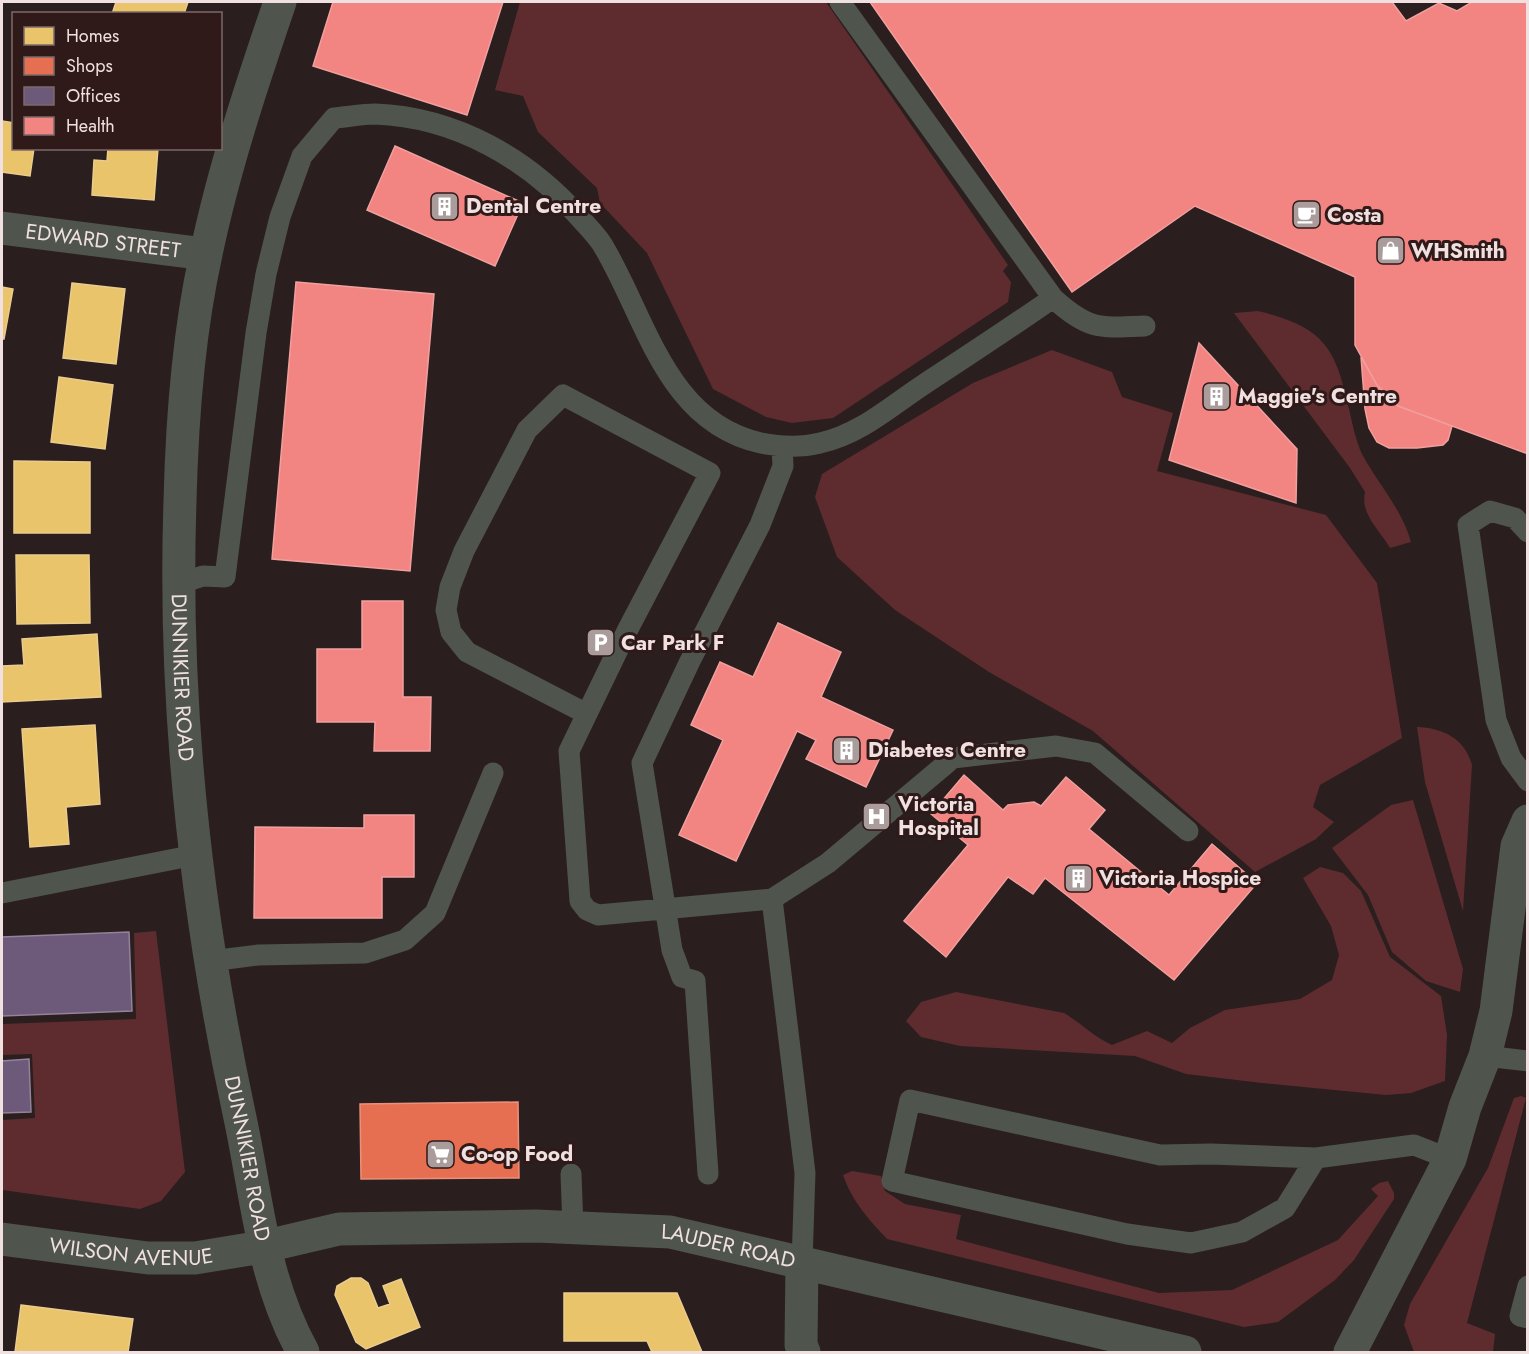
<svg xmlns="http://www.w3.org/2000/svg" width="1529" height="1354" font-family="Jost,sans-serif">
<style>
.green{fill:#5e2c2f}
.homes{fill:#e9c46a;stroke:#ebcc8d;stroke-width:1.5}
.shops{fill:#e76f51;stroke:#ea917c;stroke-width:1.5}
.offices{fill:#6d597a;stroke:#948299;stroke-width:1.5}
.health{fill:#f28482;stroke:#f1a09e;stroke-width:1.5}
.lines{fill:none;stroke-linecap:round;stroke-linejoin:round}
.service{stroke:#4f544d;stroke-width:21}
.minor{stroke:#4f544d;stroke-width:33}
.tertiary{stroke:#4f544d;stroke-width:33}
.labels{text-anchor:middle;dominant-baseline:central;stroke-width:6;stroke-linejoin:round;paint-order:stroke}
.poi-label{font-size:21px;font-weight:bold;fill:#f0e0e0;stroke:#2f1919;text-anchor:start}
.street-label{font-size:21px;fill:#f0e0e0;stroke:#2f1919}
</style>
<rect width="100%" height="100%" fill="#2a1e1e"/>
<path class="green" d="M520 2H826L1008 265 1003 271 1011 282 1008 302 833 418 792 423 766 417 713 389 647 253 600 203 597 188 538 132 523 96 495 90Z
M1258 311C1319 326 1335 343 1348 405 1352 421 1355 439 1362 454 1378 484 1402 509 1411 542L1390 548C1379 529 1360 514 1365 492L1350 468 1234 313Z
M1052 350 1112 372 1122 397 1173 413 1157 471 1326 515 1377 583 1402 738 1320 785 1313 807 1334 822 1316 839 1255 872 1093 731 989 672 895 610 837 557 815 497 822 474 973 383Z
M1417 727C1444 728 1465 739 1472 765L1463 911 1425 782Z
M1413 800 1463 969 1460 992 1426 981 1392 952 1368 895 1332 848 1391 805Z
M1320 867 1343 873 1361 891 1390 957 1441 996 1447 1035 1445 1081 1411 1093 1386 1095 1262 1083 1186 1074 1135 1056 960 1046 921 1037 906 1021 921 1002 956 992 1064 1013C1081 1023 1094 1037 1112 1045L1147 1031 1172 1043 1190 1028 1225 1010 1300 999 1332 980 1339 955 1331 926 1303 878Z
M156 931 185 1172 161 1201 140 1209 2 1190V1120L35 1118 32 1054 2 1055V1024L136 1019 134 933Z
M1521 1096 1526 1098 1467 1323 1495 1334 1493 1352H1414L1404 1325 1410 1304 1488 1168 1514 1098Z
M852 1171 881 1176 885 1191 905 1204 961 1215 956 1239 1159 1293 1232 1290 1338 1240 1378 1196 1371 1189 1379 1183 1388 1181 1394 1193V1199L1354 1260 1335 1280 1278 1322 1244 1327 887 1239C868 1219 852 1201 843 1175Z"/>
<path class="homes" d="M116 2H188L184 14H112Z
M2 121 14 123V148H34L30 176 2 172Z
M108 148H158L154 200 92 195 94 160 107 161Z
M72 283 125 289 116 364 63 358Z
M2 287 13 289 4 339H2Z
M59 377 113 385 105 449 51 442Z
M14 461 90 462V533H14Z
M16 555H89L90 623 17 624Z
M97 634 101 697 2 702V666L24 665 22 639Z
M95 725 100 804 66 807 69 844 30 847 22 729Z
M351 1278H361L368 1283 378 1308 390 1304 383 1286 401 1279 420 1327 366 1349 356 1342 335 1295 337 1286Z
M564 1293H677L702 1352H652L647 1341H564Z
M21 1305 133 1319 128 1352H15Z"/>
<path class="shops" d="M518 1102 519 1178 361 1179 360 1104Z"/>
<path class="offices" d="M129 932 132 1011 2 1016V937Z
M29 1059 31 1112 2 1113V1061Z"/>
<path class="health" d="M333 2H503L467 115 313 66Z
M870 2H1392L1406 21 1439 3 1457 11 1472 2H1528V454L1398 406 1377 385 1355 345V277L1195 206 1072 292Z
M395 146 523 203 495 266 367 210Z
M296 282 434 294 410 571 272 559Z
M1199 343 1297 449 1296 503 1169 460Z
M1361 357 1377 385 1398 406 1452 426 1448 440 1443 445 1417 448H1389L1377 442 1369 428 1365 409Z
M362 601H403V697H431L430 751H374L375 722H317V649H362Z
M778 623 841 652 821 697 893 730 866 787 806 759 816 740 797 731 736 861 679 835 723 740 691 725 720 662 753 677Z
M964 775 1003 810 1008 805 1034 802 1041 806 1066 777 1105 810 1089 829 1169 895 1212 844 1257 883 1174 980 1045 878 1033 894 1008 877 946 957 904 921 968 845 931 814Z
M364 815H414V877H382V918H254L255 827 364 828Z"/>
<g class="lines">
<path class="service" d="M840 2 1053 298
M1528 532 1515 518 1490 511 1468 525 1496 720 1511 758 1528 781
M178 584 203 576 225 577 256 333 266 274 280 217 302 156 334 118C347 117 362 114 375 114 456 117 529 159 581 219 588 227 596 235 602 244 646 316 665 422 761 443 781 447 800 448 820 443 859 435 891 406 923 385 967 356 1010 328 1053 298 1088 330 1099 328 1145 326
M587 714 467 652 451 632 446 610 450 587 464 551 527 430 563 395 710 473 627 631 569 751 580 901 587 910 598 915 772 899 805 1173 802 1262
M2 893 195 855
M772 899 828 863 953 758 1056 746 1095 753 1188 831
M211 961 258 955 365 953 405 940 435 913 493 773
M1485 1056 1528 1061
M1316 1158 1285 1208 1242 1232 1191 1243 1127 1234 892 1181 910 1100 1160 1155 1211 1154 1316 1158 1414 1145 1450 1159
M571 1174 573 1228
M708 1174 695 981 682 977 672 950 642 763 690 661 760 525 783 466 782 447
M1528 1286 1520 1316 1528 1318"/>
<g class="minor">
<path id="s1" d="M2 228 205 254"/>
<path id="s2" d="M262 1247 339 1229 536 1226 670 1232 1185 1352"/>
<path d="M802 1262 801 1345 804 1352"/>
<path d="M1350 1352 1450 1159 1465 1107 1485 1056 1496 1011 1517 846 1528 821"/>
</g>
<g class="tertiary">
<path id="s3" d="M280 2C252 84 224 168 206 254 188 335 182 419 180 501 173 707 196 912 239 1113 257 1195 261 1276 303 1352"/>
<path id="s4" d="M2 1239 148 1258H195L262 1247"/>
</g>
</g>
<defs>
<symbol id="building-square" viewBox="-11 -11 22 22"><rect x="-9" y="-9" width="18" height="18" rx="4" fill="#ab9c9c" stroke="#2f1919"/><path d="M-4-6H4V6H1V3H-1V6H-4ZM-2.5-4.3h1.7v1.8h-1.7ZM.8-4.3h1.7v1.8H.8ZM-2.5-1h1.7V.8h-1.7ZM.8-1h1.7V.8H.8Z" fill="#fff"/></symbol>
<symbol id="cafe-square" viewBox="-11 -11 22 22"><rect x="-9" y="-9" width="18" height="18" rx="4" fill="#ab9c9c" stroke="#2f1919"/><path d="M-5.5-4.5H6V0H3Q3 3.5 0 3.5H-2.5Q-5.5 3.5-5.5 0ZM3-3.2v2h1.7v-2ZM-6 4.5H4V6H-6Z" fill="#fff"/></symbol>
<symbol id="shop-square" viewBox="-11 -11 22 22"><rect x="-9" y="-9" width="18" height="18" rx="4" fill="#ab9c9c" stroke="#2f1919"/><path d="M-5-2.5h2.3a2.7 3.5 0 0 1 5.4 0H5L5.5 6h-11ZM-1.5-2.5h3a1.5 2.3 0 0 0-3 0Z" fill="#fff"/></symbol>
<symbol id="parking-square" viewBox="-11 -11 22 22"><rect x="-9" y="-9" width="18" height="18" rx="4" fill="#ab9c9c" stroke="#2f1919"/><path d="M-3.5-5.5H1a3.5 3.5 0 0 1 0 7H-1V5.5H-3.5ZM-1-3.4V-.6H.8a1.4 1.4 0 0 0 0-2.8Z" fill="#fff"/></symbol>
<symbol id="hospital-square" viewBox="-11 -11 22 22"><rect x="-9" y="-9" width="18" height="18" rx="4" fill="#ab9c9c" stroke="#2f1919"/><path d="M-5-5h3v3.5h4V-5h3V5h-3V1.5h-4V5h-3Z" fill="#fff"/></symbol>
<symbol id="supermarket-square" viewBox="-11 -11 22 22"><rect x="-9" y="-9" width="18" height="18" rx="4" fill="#ab9c9c" stroke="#2f1919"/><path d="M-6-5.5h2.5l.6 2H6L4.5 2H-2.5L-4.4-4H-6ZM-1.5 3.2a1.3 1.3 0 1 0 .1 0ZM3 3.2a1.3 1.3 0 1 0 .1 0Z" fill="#fff"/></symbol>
</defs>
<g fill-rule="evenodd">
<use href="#building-square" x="428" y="190" width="33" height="33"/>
<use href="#cafe-square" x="1290" y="198" width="33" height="33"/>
<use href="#shop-square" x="1374" y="234" width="33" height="33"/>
<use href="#building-square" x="1200" y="380" width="33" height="33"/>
<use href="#parking-square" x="584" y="626" width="33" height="33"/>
<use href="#building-square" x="830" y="734" width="33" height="33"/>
<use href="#hospital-square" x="860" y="800" width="33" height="33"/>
<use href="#building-square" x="1062" y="862" width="33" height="33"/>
<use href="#supermarket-square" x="424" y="1138" width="33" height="33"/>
</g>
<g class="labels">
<g class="poi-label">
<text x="466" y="206">Dental Centre</text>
<text x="1327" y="215">Costa</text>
<text x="1411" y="251">WHSmith</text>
<text x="1238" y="396">Maggie's Centre</text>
<text x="621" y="643">Car Park F</text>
<text x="868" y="750">Diabetes Centre</text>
<text x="898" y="804">Victoria<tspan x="898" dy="24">Hospital</tspan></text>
<text x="1099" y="878">Victoria Hospice</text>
<text x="461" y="1154">Co-op Food</text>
</g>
<g class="street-label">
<text stroke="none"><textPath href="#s1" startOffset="102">EDWARD STREET</textPath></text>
<text stroke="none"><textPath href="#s3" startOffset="688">DUNNIKIER ROAD</textPath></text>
<text stroke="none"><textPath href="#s3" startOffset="1174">DUNNIKIER ROAD</textPath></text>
<text stroke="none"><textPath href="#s2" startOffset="470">LAUDER ROAD</textPath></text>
<text stroke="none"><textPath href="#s4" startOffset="130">WILSON AVENUE</textPath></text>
</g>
</g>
<rect width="1529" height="1354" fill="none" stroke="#f0e0e0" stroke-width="6"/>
<rect x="12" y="12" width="210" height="138" fill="#2f1919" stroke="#7c6969" stroke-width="1.5"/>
<rect x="24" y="27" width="30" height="18" fill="#e9c46a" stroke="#7c6969" stroke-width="1.5"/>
<text x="66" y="42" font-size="18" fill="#f0e0e0">Homes</text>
<rect x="24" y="57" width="30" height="18" fill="#e76f51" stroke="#7c6969" stroke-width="1.5"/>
<text x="66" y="72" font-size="18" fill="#f0e0e0">Shops</text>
<rect x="24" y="87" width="30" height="18" fill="#6d597a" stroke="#7c6969" stroke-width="1.5"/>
<text x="66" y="102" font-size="18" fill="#f0e0e0">Offices</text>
<rect x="24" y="117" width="30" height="18" fill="#f28482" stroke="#7c6969" stroke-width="1.5"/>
<text x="66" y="132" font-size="18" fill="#f0e0e0">Health</text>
</svg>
